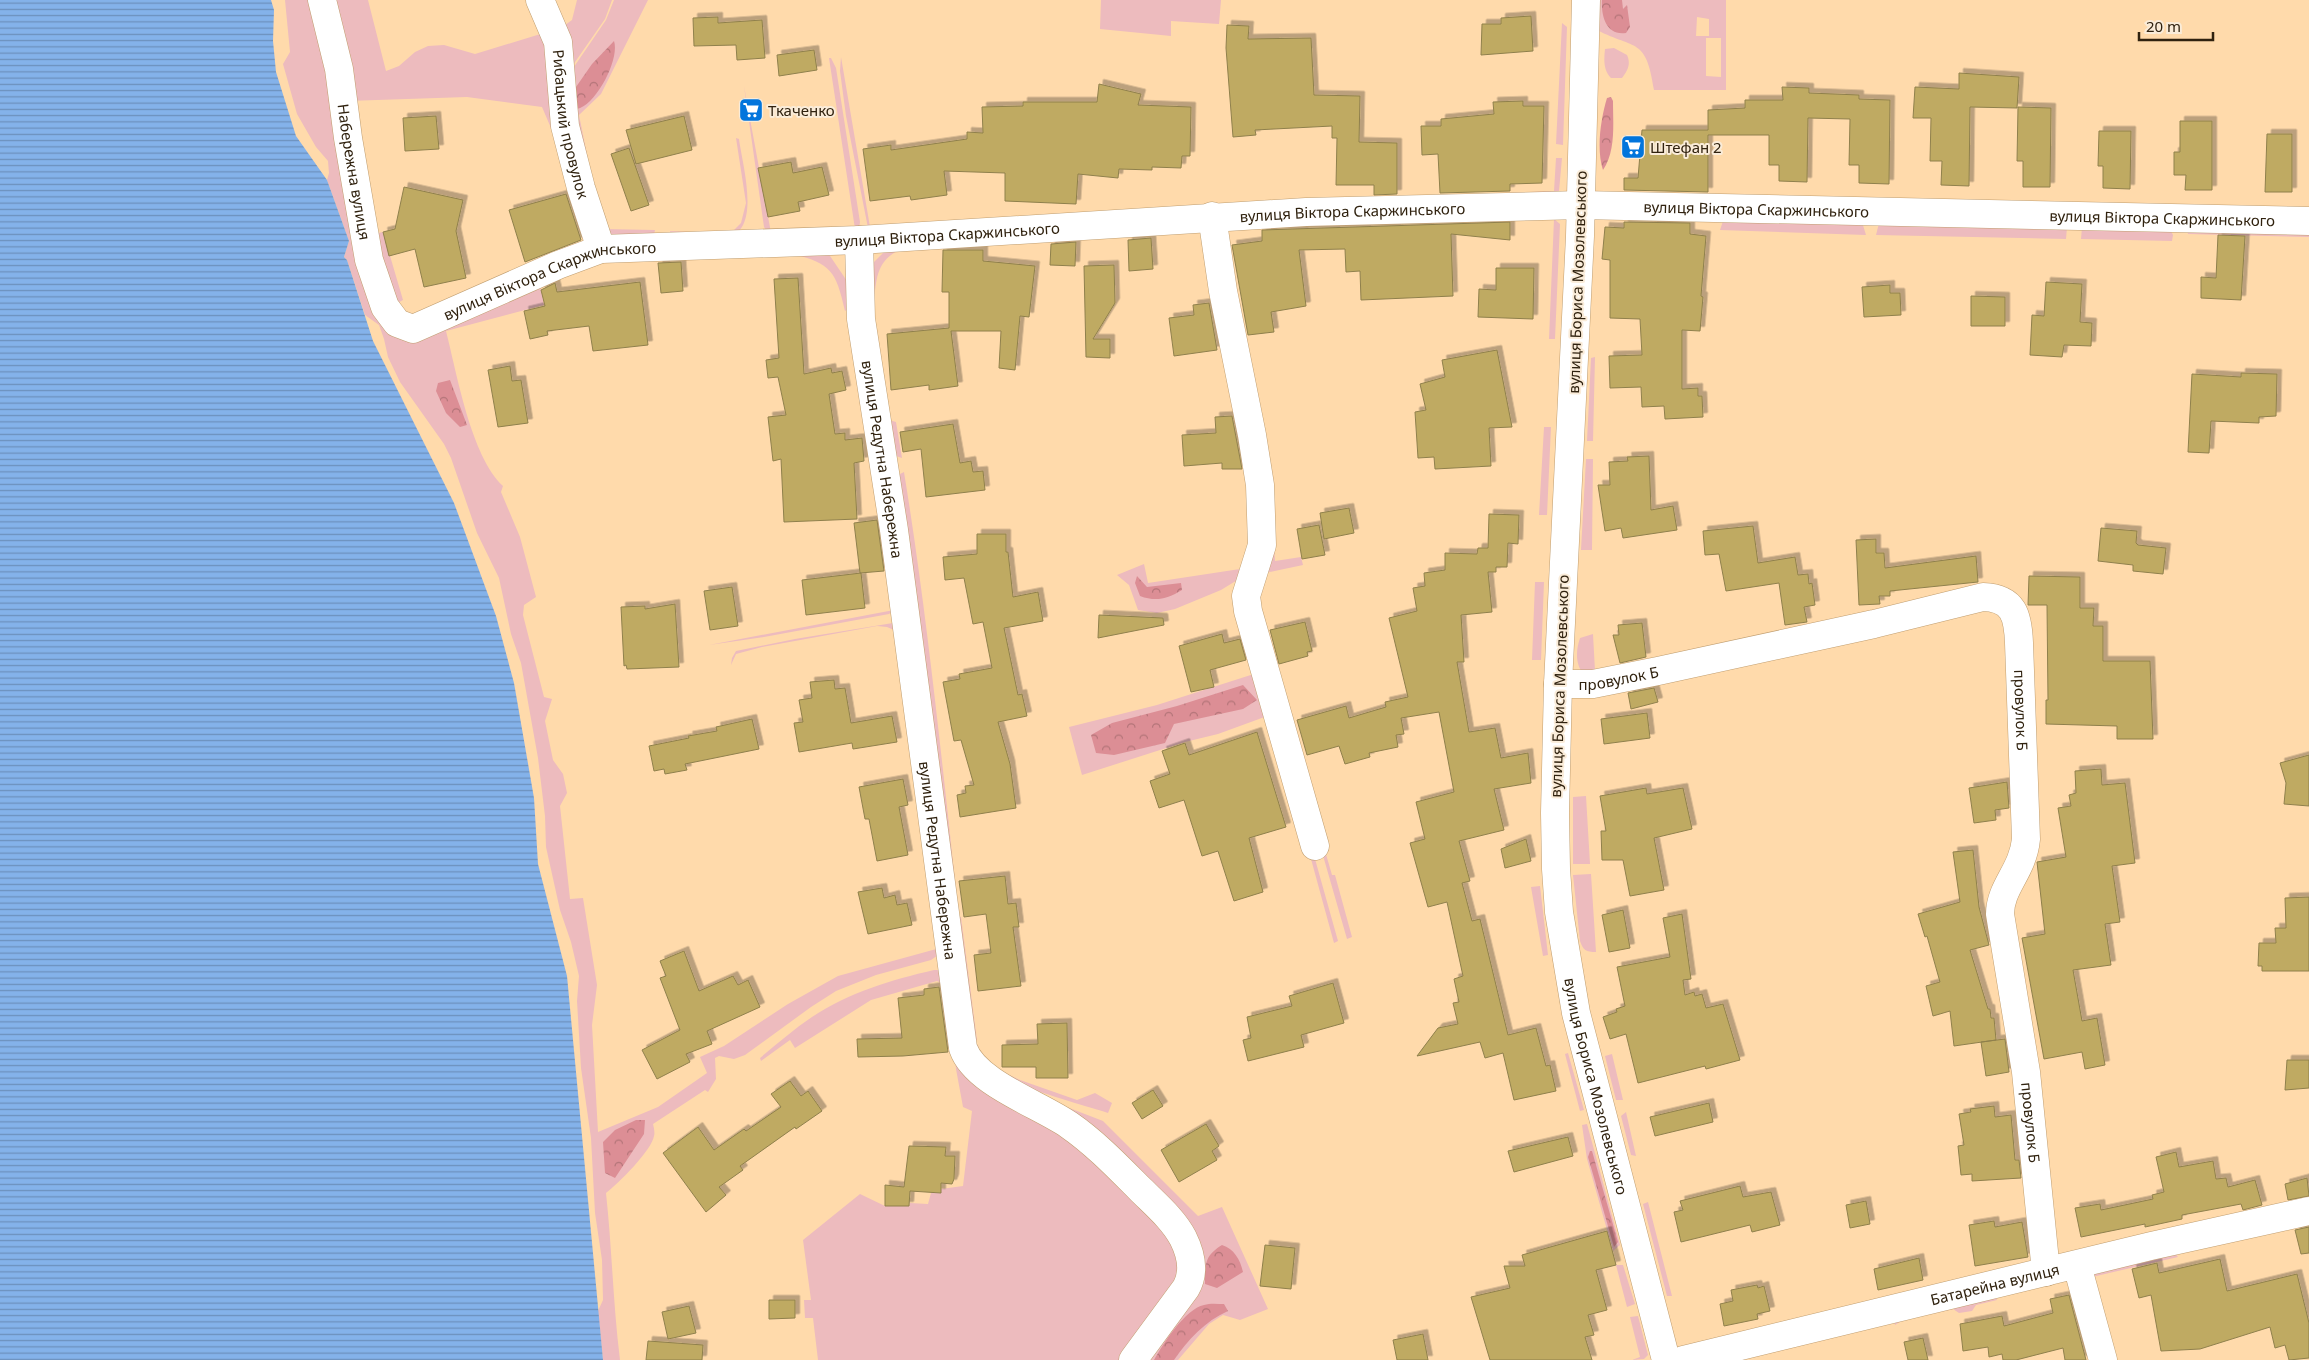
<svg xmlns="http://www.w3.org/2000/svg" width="2309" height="1360" font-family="'Noto Sans',sans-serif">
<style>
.grass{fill:#edbbbe;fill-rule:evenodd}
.forest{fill:url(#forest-crowns)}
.water{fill:url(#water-rules)}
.building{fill:#bfaa62;stroke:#8f804c;filter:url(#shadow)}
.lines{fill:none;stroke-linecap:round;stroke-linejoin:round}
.minor-casing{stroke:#c09e70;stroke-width:29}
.minor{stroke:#fff;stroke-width:28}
.labels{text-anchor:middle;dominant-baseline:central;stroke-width:4;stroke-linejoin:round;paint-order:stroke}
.poi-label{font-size:15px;fill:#30220f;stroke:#faecd9;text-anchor:start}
.street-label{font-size:15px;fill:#30220f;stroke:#faecd9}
</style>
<defs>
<pattern id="forest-crowns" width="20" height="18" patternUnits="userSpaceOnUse" patternTransform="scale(1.25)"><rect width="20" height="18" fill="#dc8e95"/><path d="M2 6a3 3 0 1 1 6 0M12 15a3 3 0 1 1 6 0" fill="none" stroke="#b37478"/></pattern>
<pattern id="water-rules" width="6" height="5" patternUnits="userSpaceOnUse" patternTransform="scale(1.25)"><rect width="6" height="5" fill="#84b2ea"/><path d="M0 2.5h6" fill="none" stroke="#6c90bc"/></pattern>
<filter id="shadow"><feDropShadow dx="4.5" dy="-4.5" stdDeviation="0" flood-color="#0004"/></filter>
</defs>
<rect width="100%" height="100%" fill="#ffdaab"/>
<path class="grass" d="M285 0H313L396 329 540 286 544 305 446 331C457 374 471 456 503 486L501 492 520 537 536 597 524 605 523 615 544 697 552 699 545 721 553 760 563 774 567 793 560 806 570 899 583 898 597 985 592 1025 598 1132 658 1107 707 1073 700 1057 724 1046 788 1004 838 976 940 948 944 951 931 960 876 975 836 991 811 1007 745 1055 734 1059 719 1056 715 1058 716 1079 708 1092 705 1090 653 1124C654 1128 655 1133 654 1136 652 1150 618 1184 606 1193 612 1248 613 1304 620 1360H603L598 1311 603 1300 602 1260 595 1213 591 1138 581 1068 577 1001 579 976 571 942 560 910 546 847 545 816 538 758 521 663 511 634 499 578 477 533 451 458 444 444 400 382 388 357 384 339 379 325 365 315 347 260 344 257 349 241 327 180 329 173 328 161 316 147 297 114 283 64 290 52Z
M328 0H368L386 71 399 66 415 52 428 46 444 45 475 54 547 32 531 0H534L552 37 557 61 559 110 575 181 594 244 559 259 558 256 591 243 566 163 542 107 467 97 347 101 344 68Z
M577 0H612L605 19 566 75 561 28 572 20Z
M614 0H648L601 94 579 115 602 229 655 230 653 239 609 242 600 236 579 166 568 117 565 80 606 20Z
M1101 0H1221L1219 24 1171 21V36L1100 29Z
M1598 0H1726V90H1654C1646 37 1636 50 1597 30ZM1697 17 1709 19V36H1696ZM1706 38H1721V77L1706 76Z
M1562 23 1567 27 1563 145 1556 144Z
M1614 48 1627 55C1631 64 1628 70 1622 78H1611C1603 70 1604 59 1605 49Z
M841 57 870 227 869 233 846 116 840 71Z
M829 58H831L836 68 860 222 858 234 770 236 764 227 744 86 771 233 855 229Z
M736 138 739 139C742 163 761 227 730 236 717 240 687 237 672 238L670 231 730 234 741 223 746 203Z
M1556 158H1562L1559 191 1553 196H1438L1554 191Z
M1724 218 1862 222 1866 235 1720 230Z
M1554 219 1560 224 1555 339H1549Z
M1879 223 2067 227 2066 239 1876 235Z
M2082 227 2170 229 2173 235 2172 241 2081 239Z
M1224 230 1272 514 1275 561 1301 557 1303 565 1260 574Z
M2187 230 2309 233V237L2188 234Z
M383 232 403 300 394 305 385 289 378 233Z
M891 245 897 251C874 264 877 283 873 306L870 307 874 262Z
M826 250 847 281 848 309 845 311C835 267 830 264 787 252Z
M1595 357 1593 441H1587L1591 358Z
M889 420 896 422 902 458 896 456Z
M1544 427H1551L1547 515H1539Z
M1586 459H1593L1592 550H1581Z
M904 472C928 619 943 772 959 917H961L977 1040H973L898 475Z
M1258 539 1239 579 1221 590 1175 609 1157 613 1138 610 1129 585 1117 575 1144 564 1148 583 1240 569 1249 557Z
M1535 582H1544L1541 660H1532Z
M894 610 889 614 764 637 709 645Z
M893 623 894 630 887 627 877 626 762 647 736 654 731 665 732 658 736 651 795 639Z
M1593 634 1595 671 1583 674C1575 663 1576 650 1580 638Z
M1257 673 1270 715 1218 734 1185 742 1082 775 1069 727 1157 705Z
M1305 793 1317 823 1332 875H1335L1352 937 1347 939Z
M1586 796 1590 864H1573V797Z
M1311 859H1315L1338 941 1334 943Z
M1591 874 1596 952C1586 952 1583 950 1580 941L1573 875Z
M1540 886 1548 955 1543 956 1531 887Z
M934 970H941L947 986 937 981 871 1000 795 1048 790 1040 761 1061 760 1058C777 1044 794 1029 812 1017 850 992 891 980 934 970Z
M952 1028 956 1040 1053 1120 1173 1232 1184 1269 1126 1360H818L813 1318H805L804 1300H811L803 1240 860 1194 885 1206H909L910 1203 928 1204 931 1193H941V1189L963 1186 972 1111 963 1107 956 1069Z
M974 1045H978L981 1062 1020 1080 1077 1100 1095 1093 1112 1103 1108 1113C1081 1104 987 1081 976 1056 974 1054 974 1048 974 1045Z
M1568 1053 1584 1110 1580 1111 1565 1054Z
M1612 1054 1623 1100H1616L1605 1056Z
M1059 1104 1103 1121 1198 1216 1222 1207 1268 1309 1240 1320 1223 1315 1209 1324 1178 1360H1140L1199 1273Z
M1626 1112 1636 1156 1631 1155 1621 1116Z
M1587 1124 1620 1245 1613 1251 1587 1159 1582 1125Z
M1648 1202 1672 1296H1667L1643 1204Z
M2172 1249 2178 1257 2092 1277 2087 1274Z
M1616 1265H1623L1635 1304 1627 1307Z
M1994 1293 1997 1300 1976 1305 1972 1311 1959 1313 1953 1309 1903 1320 1895 1325 1893 1316Z
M1638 1316 1648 1355 1644 1359 1632 1360 1640 1357 1630 1317Z"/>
<path class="forest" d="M1602 0H1622L1623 9 1627 5 1630 27 1626 33C1606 36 1601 16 1602 0Z
M614 41C620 59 596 105 577 109L576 87 592 64Z
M1611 97 1613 101C1613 123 1616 151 1603 170 1596 149 1601 118 1607 98Z
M450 380 467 425 460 427 446 413 436 391 438 383Z
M1137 576 1147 587 1181 583 1182 590C1167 599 1156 602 1140 596L1135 583Z
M1243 685 1257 700 1243 709 1174 724 1165 743 1114 755 1096 753 1091 735 1112 723 1177 706Z
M636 1120H645L644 1134 615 1178 605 1173 603 1142 615 1130Z
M1590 1151H1592L1618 1242 1614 1247 1588 1157Z
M1222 1245C1234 1249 1240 1259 1243 1272L1217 1288 1205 1284C1205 1265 1204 1256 1222 1245Z
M1224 1304 1228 1311C1205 1321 1188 1340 1174 1360H1154C1163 1344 1185 1309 1204 1305 1210 1303 1218 1304 1224 1304Z"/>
<path class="water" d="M0 0H271L274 10 273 41 276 72 296 136 327 180 349 241 344 257 347 260 373 341 454 503 496 616 514 683 534 798 538 864 567 976 603 1360H0Z"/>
<path class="building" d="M1531 16 1533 51 1481 55 1482 24H1501V18Z
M718 17V23L762 20 765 58 737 60 736 45 694 46 693 18Z
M1227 25 1249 26 1248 39 1311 38 1314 95 1360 96 1359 142 1397 143V194L1374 195V185H1336L1337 138H1332V126L1255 130 1256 135 1233 137 1226 48Z
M814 50 817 70 779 76 777 55Z
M1959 73 2019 77 2017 108 1970 107 1969 186 1941 185 1942 161H1930L1931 118H1913L1915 87 1959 89Z
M1099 84 1141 94 1138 105 1191 107 1190 156H1182L1181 168 1152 167V170L1119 169 1118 178 1078 174 1076 204 1005 201V173L944 171 947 195 911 200 910 196 870 201 863 149 891 145V150L967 139V132L983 133 982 107 1023 106V102H1097Z
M1782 87 1809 88V93L1859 95V99L1890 100 1889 184 1859 183V165H1849L1850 119 1808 118 1807 182 1779 181V165H1769V135H1708V192L1624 190V178H1638L1642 130H1708V110L1745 108V100H1783Z
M1523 101V106H1544L1542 183 1510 184V191L1440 193 1438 154 1422 155 1421 126H1441V119L1494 114 1493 102Z
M2018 107 2051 108 2050 187H2023V161H2017Z
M436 116 439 149 405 151 403 118Z
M684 116 692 150 636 164 626 130Z
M2180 121H2212V190H2185L2186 175H2174V152H2180Z
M2099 131H2131L2130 189 2103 188V166H2098Z
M2267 134H2292V192H2265Z
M629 148 649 205 631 211 611 154Z
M791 162 793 173 822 167 829 195 798 202 800 211 768 217 758 168Z
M404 187 463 200 456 231 466 278 424 287 415 249 389 256 383 232 395 229Z
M566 194 581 240 525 262 509 210Z
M1510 222V240L1451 234 1453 296 1361 300 1360 271 1346 272 1345 249 1299 250 1306 306 1271 312 1274 332 1248 335 1232 245 1262 241V230Z
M1624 222 1690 223V234L1706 236 1701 296 1703 297 1700 331 1682 330V389L1698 388V396H1702L1703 417 1665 419 1664 406 1642 407 1641 387 1610 388 1609 356 1642 355 1640 319 1610 318V260L1602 259 1605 227 1624 228Z
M2218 235 2245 236 2241 300 2201 298V277L2216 278Z
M1151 238 1153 269 1129 271 1128 240Z
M1076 242 1075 266 1050 265 1051 244Z
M943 250H983V261L1035 266 1029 317 1020 316 1015 370 999 368 1001 331H951L958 386 929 390V385L891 390 887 334 949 328V292H942Z
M681 262 683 291 661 293 658 263Z
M1114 265 1115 303 1093 339H1110V358L1086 357 1084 266Z
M1496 268H1534L1533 319 1478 317 1479 289 1496 290Z
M798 278 804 374 831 368 832 373 842 371 846 390 829 394 835 434 845 433V440L862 438 864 461 854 463 857 519 784 522 781 459 773 461 768 417 786 415 778 377 768 378 766 360 779 358 774 279Z
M640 282 648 345 593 351 589 326 547 331 548 335 530 339 524 311 545 306 541 290 555 283 557 292Z
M2046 282 2082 284 2080 322 2092 323 2091 346 2064 345 2062 357 2030 355 2032 315 2044 316Z
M1890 285V293H1900L1901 315 1864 317 1862 287Z
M1971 296 2005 297V326H1971Z
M1209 303 1217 350 1174 356 1169 318 1194 315 1193 305Z
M1497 350 1512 427 1489 428 1491 466 1435 469 1434 457 1418 458 1415 412 1426 410 1420 384 1445 377 1442 360Z
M510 366 512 381 521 380 528 423 498 427 488 370Z
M2241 373 2277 374 2276 416 2259 417V423L2211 421 2209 453 2188 452 2192 374 2241 377Z
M1232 416 1242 469H1222V463L1184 466 1182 435 1216 433 1215 417Z
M953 424 960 463 971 461 973 472 983 471 985 490 926 497 921 449 903 452 900 432Z
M1649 456 1651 510 1673 506 1677 530 1623 538 1621 528 1605 531 1598 485H1610L1609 462 1628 461 1627 457Z
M1349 508 1354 533 1324 539 1320 513Z
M1489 514 1519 515 1518 544 1508 543 1507 567H1496V572H1488L1492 612 1461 615 1464 662H1457L1469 732 1495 728 1501 758 1528 753 1531 783 1494 789 1504 830 1459 841 1470 881 1462 883 1472 921 1480 919 1508 1035 1536 1028 1546 1066 1550 1065 1556 1091 1514 1100 1503 1053 1485 1058 1480 1042 1417 1056 1438 1028 1458 1024 1453 1003 1459 1002 1454 979 1463 976 1447 902 1428 907 1410 843 1425 839 1416 802 1454 792 1439 712 1401 718 1404 734 1396 735 1398 747 1369 753 1370 757 1345 764 1339 746 1307 755 1297 720 1346 706 1349 718 1386 707 1385 702 1408 697 1389 618 1417 611 1413 588 1425 586 1424 573 1445 570V553L1477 554 1478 548H1488Z
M877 520 884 571 860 573 854 523Z
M1319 525 1325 555 1302 559 1297 529Z
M1753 526 1758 563 1795 557 1798 575 1808 574 1809 584 1812 583 1815 605 1804 607 1807 622 1785 625 1779 583 1726 591 1719 554 1705 555 1703 531Z
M2101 528 2137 531 2136 543 2138 545 2166 548 2163 574 2133 571V565L2098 561Z
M977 534H1006V552H1008L1013 597 1038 592 1043 621 1004 628 1018 695 1022 694 1027 716 998 722 1010 764 1016 808 960 817 957 795 966 793 965 786 974 785 961 740 954 741 943 682 960 679 959 674 992 668 983 622 973 624 964 578 945 580 943 557 977 554Z
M1876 539V553H1884L1885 568 1976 556 1978 582 1890 591V596H1879L1880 604 1859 605 1856 540Z
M861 573 865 608 806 615 802 580Z
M2029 576 2080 577V608H2094L2093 626H2103V661H2150L2153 739H2117V726L2046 724V700H2048L2047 605H2028Z
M732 587 738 626 710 630 704 591Z
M675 604 679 667 627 669 626 665 624 666 621 607 645 606V609Z
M1099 615 1163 618 1164 625 1098 638Z
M1305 622 1312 651 1307 652 1308 656 1279 664 1270 630Z
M1642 623 1646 657 1620 663 1613 635H1619L1618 625Z
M1222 634 1224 643 1240 639 1246 660 1210 670 1214 687 1191 692 1179 646Z
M834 680 835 689 845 688 851 723 892 716 897 742 853 749 852 743 799 752 794 723 803 722 799 700 812 698 810 682Z
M1654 688 1658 702 1631 709 1628 693Z
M1647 713 1650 738 1604 744 1601 719Z
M752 719 759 749 685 764 687 770 665 774 664 769 654 771 649 746 689 738 688 736 717 731 716 727Z
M1257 732 1286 827 1249 838 1263 892 1234 901 1218 851 1202 856 1184 800 1159 808 1150 781 1170 774 1162 751 1185 743 1189 755Z
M2309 755V806L2284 804 2286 783 2280 763Z
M2101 769 2102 785 2125 783 2135 863 2112 866 2120 922 2105 924 2111 965 2073 970 2082 1021 2097 1018 2105 1065 2085 1069 2082 1052 2044 1059 2022 938 2045 934 2037 862 2066 857 2058 808 2071 806 2069 795 2076 793 2075 771Z
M903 779 908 805 899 807 908 855 877 861 869 819H865L859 787Z
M2007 782 2009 808 1995 810 1996 820 1974 823 1969 788Z
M1646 788 1647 794 1683 788 1692 829 1654 838 1664 890 1630 896 1623 860H1602L1601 831H1606L1600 796Z
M1526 839 1531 861 1505 868 1501 849Z
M1973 850 1979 907 1989 945 1970 950 1988 1009H1990L1991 1018H1994L1996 1040 1954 1046 1950 1011 1933 1016 1926 986 1940 982 1927 936 1925 937 1918 914 1960 902 1953 852Z
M1005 876 1008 904 1016 903 1019 927H1013L1021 986 978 991 974 955 991 953 986 914 964 917 959 881Z
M882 888 884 898 895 895 897 905 907 903 912 925 868 934 858 892Z
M2309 897V971H2262V966H2258L2259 943H2276L2275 928H2286L2285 898Z
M1623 910 1630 948 1609 952 1602 915Z
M1682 914 1691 979 1683 980 1685 995 1694 992 1695 996 1702 994 1706 1008 1723 1004 1740 1060 1706 1069 1705 1066 1638 1083 1626 1034 1610 1039 1603 1017 1617 1012 1616 1009 1625 1006 1617 967 1670 957 1663 918Z
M684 951 699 991 733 976 738 985 748 980 760 1007 707 1031 712 1044 686 1054 690 1062 657 1079 642 1050 680 1030 660 978 666 976 660 961Z
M1333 983 1344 1023 1301 1035 1304 1047 1248 1061 1243 1040 1251 1038 1247 1017 1292 1006 1289 996Z
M939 987 948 1052 903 1056 858 1057 857 1039 902 1038 898 998 924 995V989Z
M1067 1023 1068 1078H1036V1067H1002V1045L1038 1044 1037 1024Z
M2005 1039 2009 1072 1986 1076 1981 1042Z
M2287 1060H2309V1088L2285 1090Z
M790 1081 801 1096 808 1091 822 1111 796 1129 795 1127 740 1166 743 1170 719 1187 726 1195 706 1212 663 1153 698 1127 714 1150 744 1129 746 1131 781 1107 771 1094Z
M1153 1090 1163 1106 1142 1119 1132 1103Z
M1709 1103 1713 1122 1655 1136 1650 1117Z
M1994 1106 1995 1117 2011 1115 2015 1160H2019L2021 1178 1972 1181V1174L1961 1175 1958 1146 1964 1145 1959 1114 1971 1112 1970 1109Z
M1206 1124 1219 1146 1212 1151 1217 1160 1179 1182 1161 1150Z
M1568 1137 1573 1156 1514 1172 1508 1151Z
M909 1146 946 1147 945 1156H955L954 1179 952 1184 941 1183V1193L910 1191 909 1206H885V1185L904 1187Z
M2176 1152 2179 1167 2213 1161 2216 1179 2226 1178 2228 1187 2255 1180 2262 1205 2243 1210 2241 1204 2182 1215V1219L2145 1227V1224L2081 1237 2075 1208 2100 1204 2101 1210 2153 1199 2152 1195 2164 1192 2156 1157Z
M2307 1178 2309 1196 2288 1200 2285 1184Z
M1740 1186 1743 1197 1771 1192 1780 1225 1752 1232 1750 1225 1681 1242 1674 1212 1683 1210 1680 1201Z
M1866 1201 1870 1224 1850 1228 1846 1205Z
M1994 1221 1995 1227 2022 1222 2028 1257 1975 1266 1969 1225Z
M2309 1227V1253L2301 1254 2295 1230Z
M1607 1231 1616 1265 1596 1270 1607 1310 1588 1315 1594 1335 1585 1337 1592 1360H1490L1471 1297 1510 1288 1504 1266H1525L1522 1255Z
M1265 1245 1295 1248 1291 1289 1260 1286Z
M1919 1258 1923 1280 1878 1290 1874 1269Z
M2220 1259 2227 1291 2297 1274 2309 1323V1358L2289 1360 2285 1345 2275 1348 2270 1327 2200 1349 2161 1351 2151 1295 2139 1298 2132 1269 2157 1263 2159 1273Z
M1757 1285 1758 1288 1764 1286 1770 1311 1757 1314 1758 1319 1724 1326 1720 1304 1733 1301 1731 1290Z
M2069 1295 2086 1360H2065L2063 1348 2016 1360H2003L2002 1354 1989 1357 1988 1347 1963 1351 1960 1324 2002 1316 2004 1326 2053 1313 2050 1299Z
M769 1300H795V1318L769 1319Z
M689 1306 696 1333 668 1339 662 1312Z
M1423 1334 1428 1360H1397L1393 1340Z
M1923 1338 1928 1360H1908L1904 1342Z
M648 1341 703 1345 702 1360H646Z"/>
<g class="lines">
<defs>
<g id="minor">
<path id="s1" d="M322 0 339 69 348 138 369 260 385 307 397 323 413 329 558 265 601 249 859 240 1306 212 1581 205 2309 221"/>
<path id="s2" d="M540 0 558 42 565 126 581 188 601 249"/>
<path id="s3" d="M1586 0 1580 236 1558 684 1555 813 1556 869 1559 912 1576 1013 1666 1360"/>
<path d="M1212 216 1223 291 1252 435 1260 485 1262 545 1246 596 1248 611 1315 846"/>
<path id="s4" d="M859 240 861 319 894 530 963 1048C975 1083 1039 1104 1069 1125 1095 1143 1118 1167 1140 1189 1155 1204 1173 1219 1183 1238 1191 1254 1195 1272 1186 1288L1133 1360"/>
<path id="s5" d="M1558 684H1593L1658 671 1874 624 1983 597C2014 598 2018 616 2019 643L2026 839C2023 871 2000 887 2000 914L2026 1072 2046 1272"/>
<path d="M2077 1265 2103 1360"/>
<path id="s6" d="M1683 1360 2151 1246 2309 1211"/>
</g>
</defs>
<use href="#minor" class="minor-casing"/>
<use href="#minor" class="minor"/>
</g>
<defs>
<symbol id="supermarket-square" viewBox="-11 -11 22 22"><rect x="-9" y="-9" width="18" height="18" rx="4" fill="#0275dc" stroke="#faecd9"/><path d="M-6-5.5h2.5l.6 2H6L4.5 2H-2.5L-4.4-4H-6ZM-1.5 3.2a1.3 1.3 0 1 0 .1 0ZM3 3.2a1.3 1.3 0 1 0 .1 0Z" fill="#fff"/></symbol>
</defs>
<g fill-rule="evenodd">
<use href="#supermarket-square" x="737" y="96" width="28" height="28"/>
<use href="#supermarket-square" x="1619" y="133" width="28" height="28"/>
</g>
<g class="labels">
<g class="poi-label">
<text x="768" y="110">Ткаченко</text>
<text x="1650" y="147">Штефан 2</text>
</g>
<g class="street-label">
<text stroke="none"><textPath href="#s2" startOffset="129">Рибацький провулок</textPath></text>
<text stroke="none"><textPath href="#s1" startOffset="175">Набережна вулиця</textPath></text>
<text stroke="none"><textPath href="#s1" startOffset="1712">вулиця Віктора Скаржинського</textPath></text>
<text stroke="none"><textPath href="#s1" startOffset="1308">вулиця Віктора Скаржинського</textPath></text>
<text stroke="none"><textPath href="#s1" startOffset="2118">вулиця Віктора Скаржинського</textPath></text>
<text stroke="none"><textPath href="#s1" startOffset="902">вулиця Віктора Скаржинського</textPath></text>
<text transform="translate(1577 282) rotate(-88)">вулиця Бориса Мозолевського</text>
<text stroke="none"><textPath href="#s1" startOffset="498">вулиця Віктора Скаржинського</textPath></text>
<text stroke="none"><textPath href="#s4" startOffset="221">вулиця Редутна Набережна</textPath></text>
<text stroke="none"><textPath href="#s5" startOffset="61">провулок Б</textPath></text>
<text transform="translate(1559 686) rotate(-88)">вулиця Бориса Мозолевського</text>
<text stroke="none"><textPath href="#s5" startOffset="569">провулок Б</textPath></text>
<text stroke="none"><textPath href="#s4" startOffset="626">вулиця Редутна Набережна</textPath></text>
<text stroke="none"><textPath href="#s3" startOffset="1091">вулиця Бориса Мозолевського</textPath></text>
<text stroke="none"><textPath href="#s5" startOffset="989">провулок Б</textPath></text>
<text stroke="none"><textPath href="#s6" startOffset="321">Батарейна вулиця</textPath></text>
</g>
</g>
<path d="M2139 32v8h74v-8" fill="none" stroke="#30220f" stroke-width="2.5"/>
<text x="2146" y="32" font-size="15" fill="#30220f" stroke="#faecd9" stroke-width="4" paint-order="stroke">20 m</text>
</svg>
